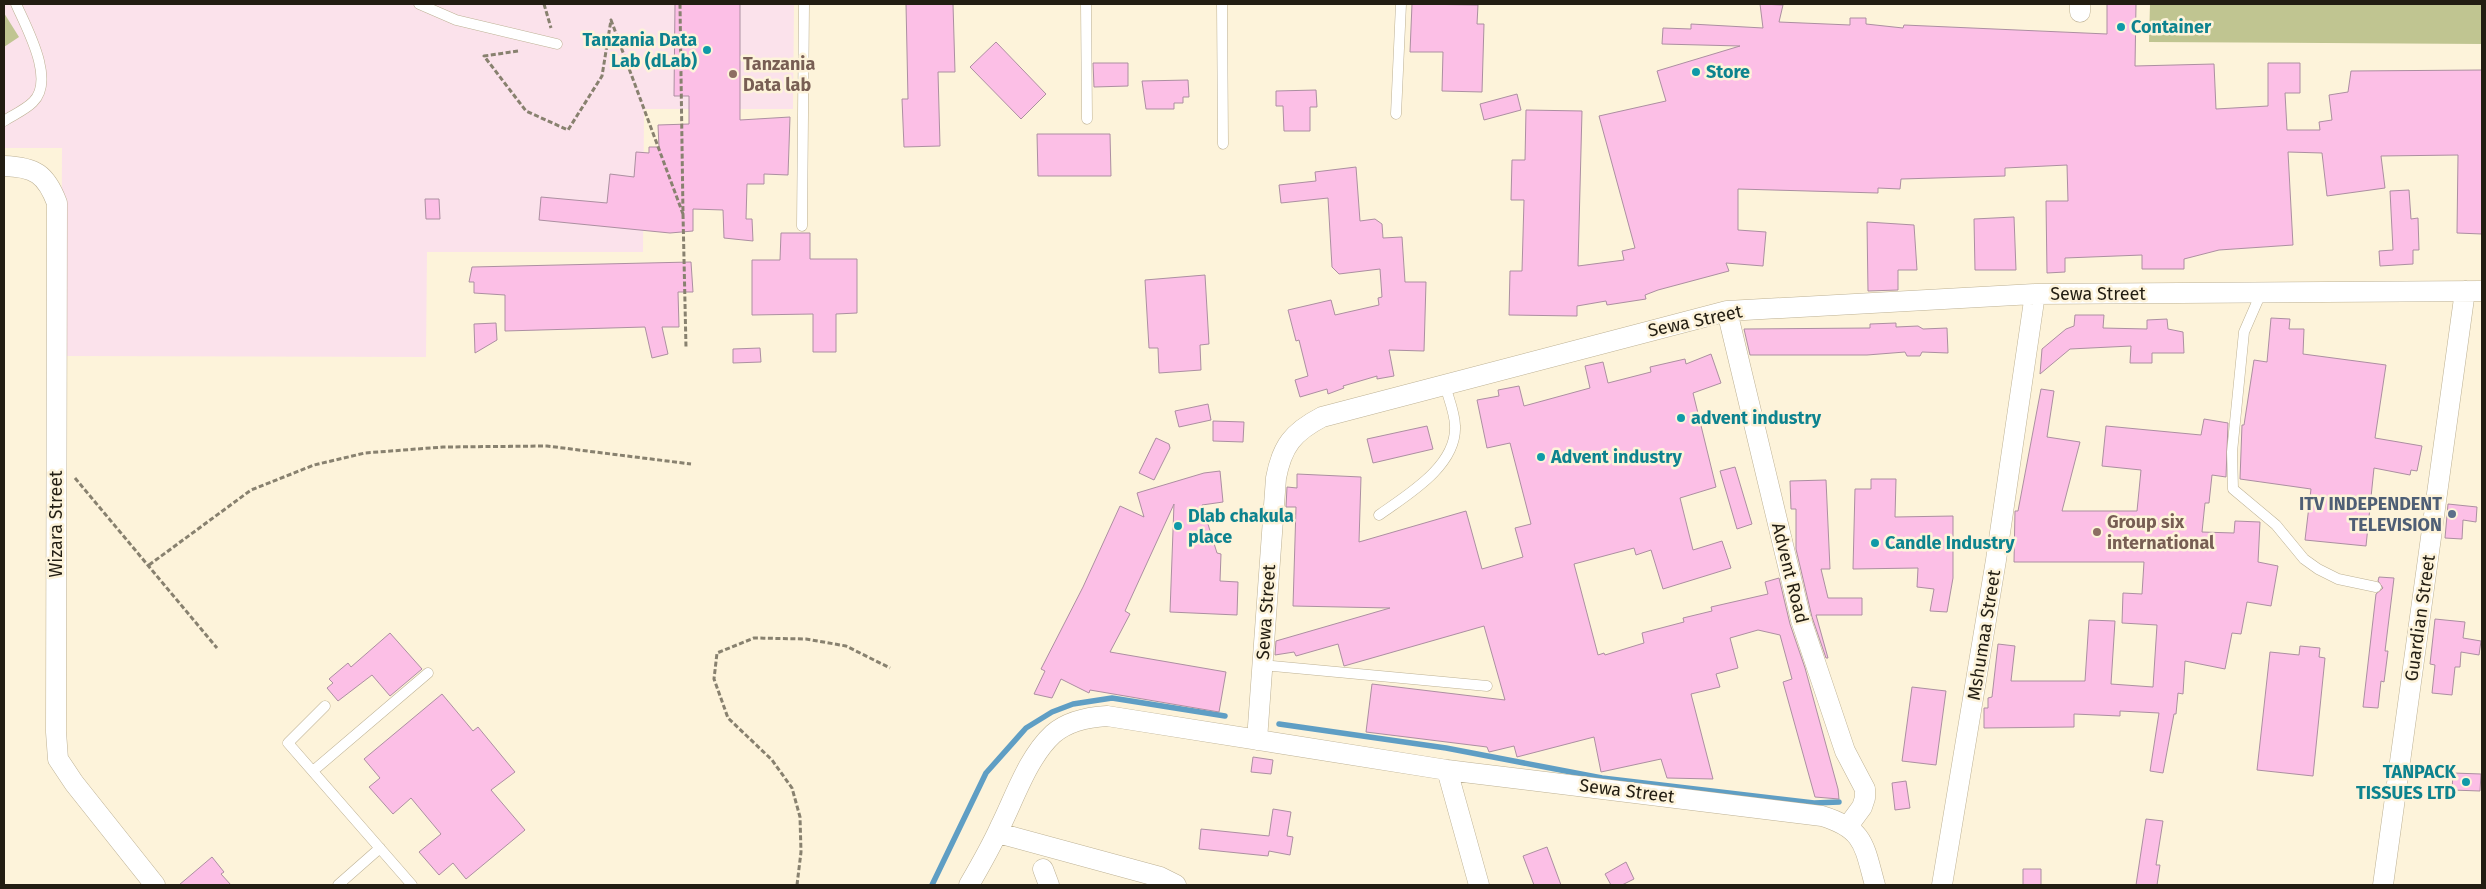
<svg xmlns="http://www.w3.org/2000/svg" width="2486" height="889" font-family="'Fira Sans',sans-serif">
<style>
.education{fill:#fbe2eb}
.green{fill:#c0c591}
.lines{fill:none;stroke-linecap:round;stroke-linejoin:round}
.stream{stroke:#5f9ec4;stroke-width:5.5}
.building{fill:#fcbfe6;stroke:#ac8fa1}
.lane-casing{stroke:#bdb194;stroke-width:11}
.street-casing{stroke:#bdb194;stroke-width:21}
.path{stroke:#88816f;stroke-width:3;stroke-dasharray:5 2.5;stroke-linecap:butt}
.lane{stroke:#fff;stroke-width:10}
.street{stroke:#fff;stroke-width:20}
.culture-dot{fill:#0f9aa8;stroke:#fdf3da;stroke-width:2}
.education-dot{fill:#8d6e63;stroke:#fdf3da;stroke-width:2}
.service-dot{fill:#5c6f8a;stroke:#fdf3da;stroke-width:2}
.labels{text-anchor:middle;dominant-baseline:central;stroke-width:5;stroke-linejoin:round;paint-order:stroke}
.culture-label{font-size:18px;font-weight:bold;fill:#0d838f;stroke:#fdf3da;text-anchor:start}
.education-label{font-size:18px;font-weight:bold;fill:#785e54;stroke:#fdf3da;text-anchor:start}
.street-label{font-size:18px;fill:#221d12;stroke:#fdf3da}
.service-label{font-size:18px;font-weight:bold;fill:#4e5e75;stroke:#fdf3da;text-anchor:end}
</style>
<rect width="100%" height="100%" fill="#fdf3da"/>
<path class="education" d="M4 4H794L793 109H644L643 252H427L426 357 61 356 62 148H4Z"/>
<path class="green" d="M2150 4H2482V44L2149 42Z
M4 13 19 37 4 47Z"/>
<g class="lines">
<path class="stream" d="M1279 724 1446 748 1602 778 1814 803 1839 802
M932 885 986 773 1026 728 1052 712 1073 704 1112 698 1225 716"/>
</g>
<path class="building" d="M675 4H740V120L790 117 788 175 764 174V184H747L746 219H752L753 241 724 238 723 210 693 209V231L670 233 539 220 541 197 607 203 610 174 634 177 636 152 649 153V147H659L658 125 689 124V96H674Z
M906 4H953L955 72H938L940 146 904 147 902 99H908Z
M1412 4 1478 5 1477 24H1484L1482 92 1442 91 1443 52H1410Z
M1760 4 1783 5 1779 22 1850 25V18H1866V24L1903 28 1904 25 2107 34V4H2136L2135 66 2214 64 2216 109 2268 106V63H2300V93H2285L2287 130H2320L2319 122 2332 120 2329 95 2348 92 2351 71 2482 70V234L2457 233 2458 155 2381 156 2385 188 2327 196 2322 153 2288 152 2293 245 2219 250 2184 259V269H2142V255L2065 258V272L2047 273 2046 201H2068L2067 165 2005 168V176L1901 179 1900 189 1878 188V193L1738 189V230L1766 232 1763 266 1726 263 1729 271 1658 290 1645 295 1646 299 1607 305 1606 301 1577 306V316L1509 315 1510 271H1522L1524 200H1511L1512 160H1525L1526 110 1582 111 1578 266 1624 260 1622 251 1635 248 1599 116 1666 101 1657 71 1740 46 1662 44 1663 28 1691 29V24L1763 28Z
M996 42 1046 94 1021 119 970 67Z
M1093 63H1128V86L1094 87Z
M1188 80 1189 97H1183V103H1174V109H1146L1142 81Z
M1316 90 1317 107H1310V131H1284L1283 106H1276V91Z
M1517 94 1521 110 1484 120 1480 104Z
M1037 134H1110L1111 176H1038Z
M1356 167 1360 221 1375 219 1382 224 1383 238 1402 237 1405 282H1426L1424 351 1389 350 1394 376 1377 379V376L1343 386 1344 388 1328 394 1327 389 1300 397 1295 380 1308 376 1299 340 1296 341 1288 310 1331 300 1335 315 1379 305 1378 298 1382 297 1380 269 1339 274 1332 267 1328 198 1281 203 1279 185 1316 181 1315 172Z
M2409 190 2411 219 2418 218 2419 250H2413V264L2380 266 2379 251 2393 250 2390 191Z
M425 199H439L440 219H426Z
M2014 217 2016 270H1975L1974 219Z
M1867 222 1914 225 1917 270H1898V290L1868 291Z
M781 233H810V259H857V313L836 314V352H813V314L752 315V260H780Z
M691 262 693 292H678L679 327H662L668 354 652 358 645 327 505 331V295L474 293V282H469L472 267Z
M1205 275 1209 344 1200 345 1201 370 1159 373 1158 348H1149L1145 280Z
M2075 315H2104L2103 328 2147 329V320L2167 319 2168 329 2183 332 2184 353H2152V363H2130L2131 346 2070 349 2040 374 2042 349 2066 329 2074 326Z
M2271 318 2290 319 2289 329H2304L2303 354 2386 365 2375 438 2422 446 2417 471 2411 470 2410 475 2374 468 2366 546 2305 540 2311 489 2240 479 2242 425H2244L2254 360 2267 362Z
M496 323 497 340 475 353 474 324Z
M1896 323V327L1918 326 1923 329 1947 328 1948 353 1922 352 1920 356H1907L1905 352 1867 355H1750L1744 329 1870 328V324Z
M760 348 761 362 733 363V349Z
M1711 354 1721 383 1693 393 1716 487 1680 498 1693 550 1722 541 1731 568 1663 589 1651 550 1636 555 1634 548 1574 564 1598 655 1604 653 1605 655 1644 643 1642 633 1684 622 1683 618 1712 611 1711 607 1768 594 1765 582 1779 578 1790 624 1805 668 1838 789 1839 799 1815 797 1783 682 1792 679 1780 635 1758 630 1730 638 1738 668 1716 674 1720 687 1691 694 1713 779 1667 778 1661 759 1601 772 1594 737 1517 757 1514 746 1489 752 1487 747 1366 732 1372 684 1505 700 1484 626 1344 666 1338 644 1296 656 1294 652 1275 655 1276 641 1390 608 1293 606 1296 507H1286L1287 487 1297 488V474L1361 477 1359 542 1466 511 1482 569 1523 557 1515 528 1531 524 1510 443 1487 448 1477 400 1499 396 1498 390 1519 386 1524 406 1590 388 1585 366 1603 362 1608 383 1651 372 1650 367 1685 359 1686 364Z
M2041 389 2054 391 2047 437 2080 442 2062 511H2137L2141 470 2102 466 2106 426 2201 435 2204 419 2228 423 2226 477 2212 475 2209 503H2205L2202 532 2234 533 2235 521 2260 522 2258 562 2278 566 2271 606 2247 602 2241 634 2232 633 2225 669 2185 661 2183 694 2178 693 2176 714H2174L2163 773 2150 771 2159 713 2120 711V716L2074 714V727L1984 728V708H1988V698L1992 697 1998 644 2015 646 2011 681H2085L2089 620 2115 621 2111 684 2153 687 2157 625 2122 623 2123 593 2142 594 2144 562H2014L2015 511H2018Z
M1208 404 1211 420 1179 427 1175 411Z
M1213 421 1244 422 1243 442 1213 441Z
M1427 426 1433 449 1373 463 1367 439Z
M1156 438 1169 444 1170 448 1154 480 1139 473Z
M1735 467 1752 524 1737 529 1720 471Z
M1220 471 1223 502 1202 505 1217 553 1221 554 1220 581 1238 582 1237 615 1170 612 1174 504 1125 611 1130 614 1110 652 1226 672 1219 712 1090 690 1089 693 1061 679 1052 698 1034 694 1045 671 1041 669 1083 587 1120 506 1144 517 1137 493 1204 473Z
M1871 479H1896L1895 517 1953 516V578L1947 612 1930 611 1934 589 1917 587 1918 568 1853 569 1855 489H1871Z
M1826 480 1830 569H1821L1828 598H1862V615H1816L1828 658H1826L1812 617 1796 549V509H1791L1790 481Z
M2448 504 2477 507 2476 522 2463 520 2462 539 2445 538Z
M2379 577 2394 578 2385 651H2388L2384 682 2381 681 2378 708 2363 707 2376 594 2383 588 2378 581Z
M2435 619 2465 622 2463 638 2481 641 2479 655 2461 652 2460 667H2455L2452 695 2432 693 2435 665 2430 664Z
M390 633 422 669 390 696 372 675 338 701 327 688 333 683 329 679 348 663 351 667Z
M2300 646 2320 648 2319 657 2325 658 2313 776 2257 770 2270 652 2299 655Z
M1912 687 1946 691 1936 765 1902 761Z
M442 694 473 731 478 727 515 772 491 790 525 830 466 879 453 863 439 875 419 852 441 834 411 798 393 814 369 787 380 778 364 759Z
M1253 757 1273 760 1271 774 1251 772Z
M2453 773 2481 774 2480 791 2452 790Z
M1906 781 1910 808 1895 810 1892 783Z
M1273 809 1291 812 1287 836 1293 837 1290 855 1269 851 1268 856 1199 849 1201 829 1269 836Z
M2146 819 2163 821 2156 865H2160L2157 885H2136Z
M1547 847 1561 885H1534L1523 856Z
M212 857 224 872 221 874 231 885H179Z
M1626 862 1634 879 1622 885H1611L1605 874Z
M2023 869H2041V885H2023Z"/>
<g class="lines">
<defs>
<path id="lane" d="M419 4 456 20 557 44
M1086 4 1087 119
M1222 4 1223 144
M1396 114 1401 4
M4 121C13 115 25 110 33 102 56 80 26 27 16 4
M802 226 804 4
M2261 293 2244 332 2232 452 2233 489 2276 525 2304 559 2318 569 2338 579 2376 587
M1379 515C1407 495 1457 466 1455 426 1455 413 1448 397 1445 385
M1262 665 1487 686
M325 706 288 743 412 885
M313 771 428 673
M338 885 380 848"/>
<path id="street" d="M2080 12V4
M4 166C35 167 46 174 57 203L56 732 58 759 74 783 155 885
M1727 311 1801 620 1845 751 1865 789V798L1862 807 1848 826
M1257 740 1276 478C1282 446 1293 432 1322 417L1727 311 2035 294 2482 291
M1447 770 1479 885
M998 833 1160 877 1176 885
M1043 869 1049 885
M969 885C980 866 991 847 1000 827 1015 797 1028 757 1053 734 1068 721 1089 717 1107 716L1447 770 1822 816C1865 829 1864 846 1875 885
M1942 885 1996 560 2035 294
M2383 885 2465 291"/>
</defs>
<use href="#lane" class="lane-casing"/>
<use href="#street" class="street-casing"/>
<path class="path" d="M544 4 551 28
M518 51 484 56 526 111 568 130 602 76 611 20 683 214 680 4
M683 214 686 348
M75 478 217 648
M149 565 251 490 314 465 365 453 443 447 547 446 691 464
M797 885 801 852 800 817 792 788 772 760 728 718 714 679 717 653 754 638 806 639 846 646 890 668"/>
<use href="#lane" class="lane"/>
<use href="#street" class="street"/>
</g>
<g class="culture-dot">
<circle cx="2121" cy="27" r="5"/>
<circle cx="707" cy="50" r="5"/>
<circle cx="1696" cy="72" r="5"/>
<circle cx="1681" cy="418" r="5"/>
<circle cx="1541" cy="457" r="5"/>
<circle cx="1178" cy="526" r="5"/>
<circle cx="1875" cy="543" r="5"/>
<circle cx="2466" cy="782" r="5"/>
</g>
<g class="education-dot">
<circle cx="733" cy="74" r="5"/>
<circle cx="2097" cy="532" r="5"/>
</g>
<circle class="service-dot" cx="2452" cy="514" r="5"/>
<g class="labels">
<g class="culture-label">
<text x="2131" y="27">Container</text>
<text x="697" y="40" text-anchor="end">Tanzania Data<tspan x="697" dy="21">Lab (dLab)</tspan></text>
<text x="1706" y="72">Store</text>
<text x="1691" y="418">advent industry</text>
<text x="1551" y="457">Advent industry</text>
<text x="1188" y="516">Dlab chakula<tspan x="1188" dy="21">place</tspan></text>
<text x="1885" y="543">Candle Industry</text>
<text x="2456" y="772" text-anchor="end">TANPACK<tspan x="2456" dy="21">TISSUES LTD</tspan></text>
</g>
<g class="education-label">
<text x="743" y="64">Tanzania<tspan x="743" dy="21">Data lab</tspan></text>
<text x="2107" y="522">Group six<tspan x="2107" dy="21">international</tspan></text>
</g>
<g class="street-label">
<text x="2098" y="294">Sewa Street</text>
<text transform="translate(1695 321) rotate(-12)">Sewa Street</text>
<text transform="translate(56 524) rotate(-90)">Wizara Street</text>
<text transform="translate(1790 573) rotate(76)">Advent Road</text>
<text transform="translate(1266 612) rotate(-86)">Sewa Street</text>
<text transform="translate(2420 618) rotate(-82)">Guardian Street</text>
<text transform="translate(1984 635) rotate(-81)">Mshumaa Street</text>
<text transform="translate(1627 791) rotate(7)">Sewa Street</text>
</g>
<g class="service-label">
<text x="2442" y="504">ITV INDEPENDENT<tspan x="2442" dy="21">TELEVISION</tspan></text>
</g>
</g>
<rect width="2486" height="889" fill="none" stroke="#221d12" stroke-width="10"/>
</svg>
